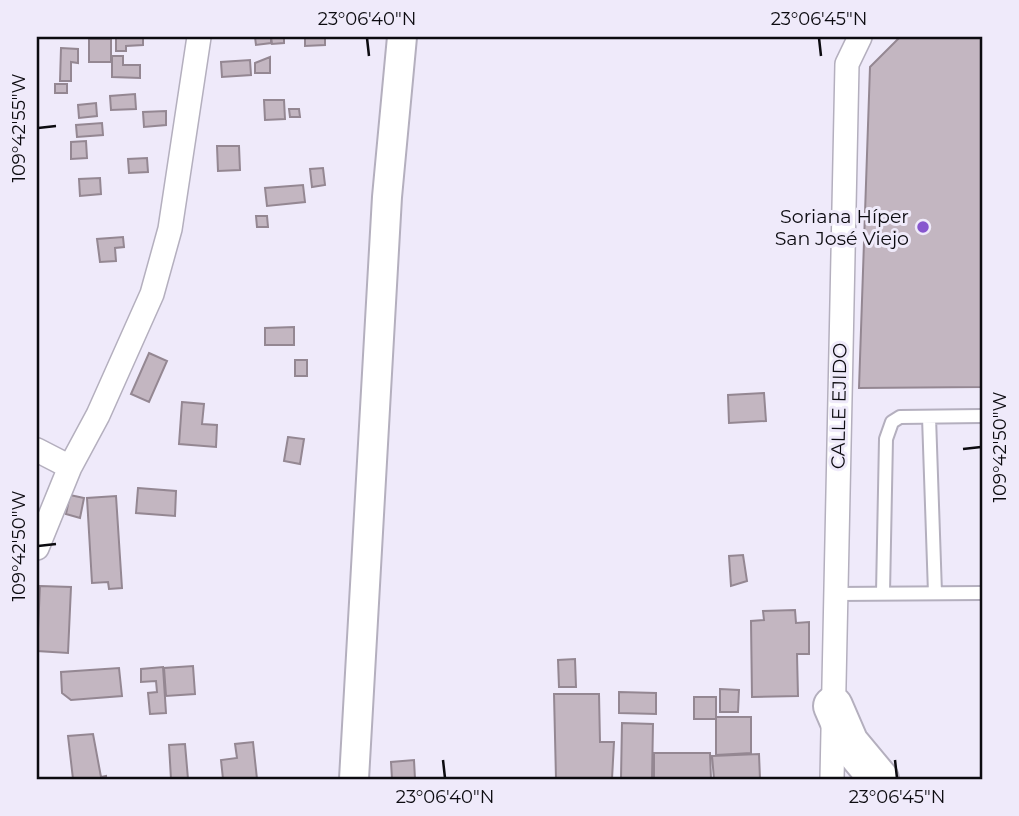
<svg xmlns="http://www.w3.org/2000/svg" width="1019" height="816" font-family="Montserrat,sans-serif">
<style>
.building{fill:#c3b6c1;stroke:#948792;stroke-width:2}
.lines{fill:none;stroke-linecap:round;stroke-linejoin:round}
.service-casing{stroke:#b4afbe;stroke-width:16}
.minor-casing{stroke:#b4afbe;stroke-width:26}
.tertiary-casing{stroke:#b4afbe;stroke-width:32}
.trunk-casing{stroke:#b4afbe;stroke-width:42}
.service{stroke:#fff;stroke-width:12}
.minor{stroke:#fff;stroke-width:23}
.tertiary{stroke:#fff;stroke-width:28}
.trunk{stroke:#fff;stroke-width:38}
.ticks{fill:none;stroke:#0c0b10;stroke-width:2.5}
.poi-dot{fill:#8756ce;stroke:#efeafa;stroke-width:2.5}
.labels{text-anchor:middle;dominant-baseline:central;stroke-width:6;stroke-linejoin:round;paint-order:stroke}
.poi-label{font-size:19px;fill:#0c0b10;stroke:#efeafa;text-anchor:end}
.street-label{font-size:19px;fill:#0c0b10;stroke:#efeafa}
.neatline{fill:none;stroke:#0c0b10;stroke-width:2.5}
.ticks-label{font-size:18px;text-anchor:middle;fill:#0c0b10}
</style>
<rect width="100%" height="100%" fill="#efeafa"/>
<path class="building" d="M116 37H143V45L126 46V51H116Z
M255 37H271V43L256 45Z
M271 37H284V43L272 44Z
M305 37H325V45L305 46Z
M900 37H982V387L859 388 870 67Z
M89 39H111V62H89Z
M61 48 78 49V63L71 62V81H60Z
M112 56H123V65H140V78L112 77Z
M270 57V73H255V63Z
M250 60 251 75 222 77 221 62Z
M55 84H67V93H55Z
M135 94 136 109 111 110 110 96Z
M264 100H284L285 119 265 120Z
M96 103 97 116 79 118 78 105Z
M289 109H299L300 117H290Z
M166 111V125L144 127 143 112Z
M102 123 103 135 77 137 76 125Z
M86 141 87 158 71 159V142Z
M217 146H239L240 170 218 171Z
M147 158 148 172 129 173 128 159Z
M323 168 325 185 312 187 310 169Z
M100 178 101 194 80 196 79 179Z
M303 185 305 202 267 206 265 188Z
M256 216H267L268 227H257Z
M123 237 124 247 115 248 116 261 100 262 97 239Z
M294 327V345H265V328Z
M149 353 167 361 149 402 131 394Z
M295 360H307V376H295Z
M764 393 766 421 729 423 728 395Z
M182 402 204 404 202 424 217 425 216 447 179 444Z
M288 437 304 439 300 464 284 461Z
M138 488 176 491 175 516 136 513Z
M70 495 84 498 80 518 66 514Z
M116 496 122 588 109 589 108 582 92 583 87 498Z
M743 555 747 581 731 586 729 556Z
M40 586 71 587 68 653 37 651Z
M795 610 796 623 809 622V654H797L798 696 752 697 751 621 764 620 763 611Z
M575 659 576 687H559L558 660Z
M193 666 195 694 166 696 164 668Z
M163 667 166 713 150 714 148 693 157 692 156 681 141 682V669Z
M119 668 122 696 71 700 62 693 61 672Z
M720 689 739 690 738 712H720Z
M619 692 656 693V714L619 713Z
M554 694H599L600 742H614L612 779H556Z
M694 697H716V719H694Z
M716 717H751V753L716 755Z
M622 723 653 724 652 779H621Z
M93 734 101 777 106 776V779H73L68 736Z
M253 742 257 779H223L221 760 237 758 235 744Z
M185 744 188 779H171L169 745Z
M654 753H710L711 779H654Z
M759 754 760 779H714L712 756Z
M414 760 415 779H392L391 762Z"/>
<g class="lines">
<defs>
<path id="service" d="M929 417 935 593
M883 593 886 439 892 422 900 417 982 416
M836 594 982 593"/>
<path id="minor" d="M37 450 70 467
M37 548 70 467 98 415 152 294 170 229 199 37
M832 779 847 64 860 37"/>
<path id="tertiary" d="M354 779 387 197 402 37"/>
<path id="trunk" d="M833 706 849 743 879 779"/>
</defs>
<use href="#service" class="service-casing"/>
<use href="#minor" class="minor-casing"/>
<use href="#tertiary" class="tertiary-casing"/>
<use href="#trunk" class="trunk-casing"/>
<use href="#service" class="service"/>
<use href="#minor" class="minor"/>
<use href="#tertiary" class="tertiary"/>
<use href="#trunk" class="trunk"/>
</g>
<path class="ticks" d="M367 38 369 56M819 38 821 56M38 128 56 126M963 449 981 447M38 546 56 544M443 760 445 778M895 760 897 778"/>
<circle class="poi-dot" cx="923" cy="227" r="7"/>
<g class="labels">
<g class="poi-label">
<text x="909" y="216">Soriana Híper<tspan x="909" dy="22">San José Viejo</tspan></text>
</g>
<g class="street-label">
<text transform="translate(839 406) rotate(-89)">CALLE EJIDO</text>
</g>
</g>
<rect width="1019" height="816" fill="none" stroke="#efeafa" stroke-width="77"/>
<rect x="38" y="38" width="943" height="740" class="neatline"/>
<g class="ticks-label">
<text x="367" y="25">23°06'40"N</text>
<text x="819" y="25">23°06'45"N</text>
<text transform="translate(19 128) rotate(-90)" y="6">109°42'55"W</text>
<text transform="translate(1000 447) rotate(-90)" y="6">109°42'50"W</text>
<text transform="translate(19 546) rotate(-90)" y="6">109°42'50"W</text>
<text x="445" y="803">23°06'40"N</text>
<text x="897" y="803">23°06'45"N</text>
</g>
</svg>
